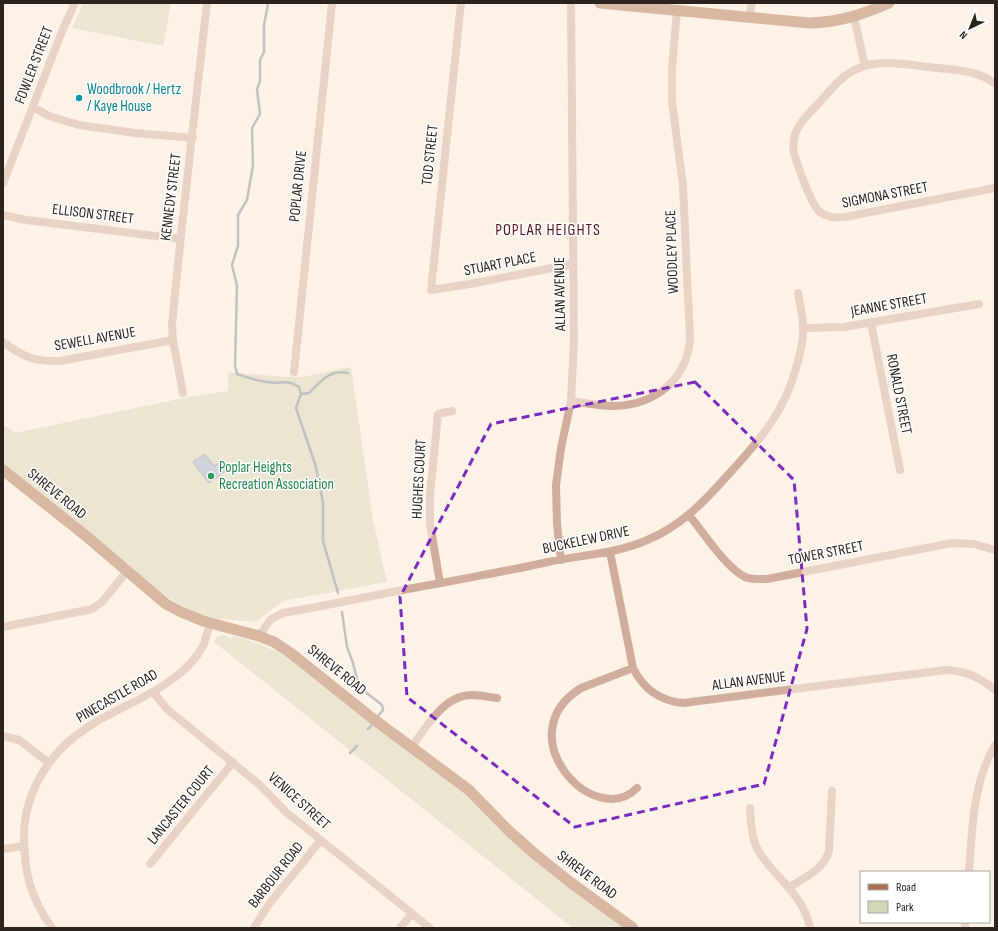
<svg xmlns="http://www.w3.org/2000/svg" width="998" height="931" font-family="'Sofia Sans Condensed',sans-serif">
<style>
.green{fill:#d4d6b8}
.water{fill:#9bb2cc;stroke:#798798}
.lines{fill:none;stroke-linecap:round;stroke-linejoin:round}
.stream{stroke:#798798;stroke-width:2.5}
.minor{stroke:#d0ad9c;stroke-width:8}
.major{stroke:#ac7051;stroke-width:11}
.marked{fill:none;stroke:#7b2cbf;stroke-width:3;stroke-dasharray:8 5;stroke-linejoin:round}
.culture-dot{fill:#0f9aa8;stroke:#fff;stroke-width:1.5}
.leisure-dot{fill:#2e9e5b;stroke:#fff;stroke-width:1.5}
.labels{text-anchor:middle;dominant-baseline:central;stroke-width:3;stroke-linejoin:round;paint-order:stroke}
.street-label{font-size:15px;fill:#2b241e;stroke:#fff}
.culture-label{font-size:15px;fill:#0d838f;stroke:#fff;text-anchor:start}
.leisure-label{font-size:15px;fill:#27864d;stroke:#fff;text-anchor:start}
.neighbourhood-label{font-size:16px;letter-spacing:1px;fill:#581321;stroke:#fff}
</style>
<rect width="100%" height="100%" fill="#fdf2e8"/>
<path class="green" d="M83 3H171L163 46 72 28Z
M351 367 373 520 387 582 283 601 256 622 209 618 195 613 169 598 3 466V424L15 433 193 396 228 391V372L285 377H302Z
M222 635 227 636 229 639 233 637V636C255 641 275 650 295 662L442 773 625 928H573L214 642 216 638Z"/>
<path class="water" d="M205 454 214 466 224 460 230 468 209 483 193 462Z"/>
<g class="lines">
<path class="stream" d="M268 3V4L264 25V52L260 60V81L257 89 260 114 252 128 253 165 247 200 238 215V246L232 265 237 286 235 365 237 374C247 377 257 381 268 382 283 385 283 378 299 387L301 394 296 408 316 467 323 503V541L338 593
M301 394 309 393C321 381 330 369 348 373
M342 612 347 647 353 663 359 687 382 705 383 710 379 715
M368 729 371 726
M350 753 357 746"/>
<path class="minor" d="M461 3 431 290 470 284 573 264
M854 17 865 66
M749 18 752 3
M995 84C977 69 950 70 928 67 896 63 865 56 839 81 832 88 825 96 818 104 809 114 797 124 794 138 793 143 793 148 794 153 797 164 811 204 819 211 827 218 835 218 845 217L995 188
M33 107 49 116 79 125 135 133 193 138
M3 183 63 29 75 3
M3 215 26 220 180 239
M871 323 900 470
M803 328 844 327 979 304
M3 342C23 357 35 362 60 361L173 340
M294 372 332 3
M183 393 173 340 172 325C182 218 195 110 207 3
M571 401C585 403 600 406 614 406 654 405 686 381 690 340L683 186 672 102V67L677 11
M689 515C703 532 726 568 745 577 752 580 760 579 767 579L952 543 974 544 995 550
M610 552 633 668C643 688 660 701 683 703L946 670C967 671 979 677 995 690
M561 560 557 524 556 485 561 448 571 401 574 341 571 3
M440 583 430 524V495L438 414 452 411
M3 627 92 609 103 601 127 571
M259 636 271 619 283 613C336 604 388 592 441 583 477 576 513 570 548 562 581 555 614 554 645 541 680 527 703 503 727 476 761 439 786 411 798 361 801 350 804 338 803 327 803 316 800 305 798 293
M633 668 581 688C506 735 594 831 637 788
M153 692 167 709 260 785 286 812 430 928
M3 736 19 740 49 763
M411 748C426 728 443 695 472 695 480 695 489 697 497 698
M750 808C751 822 751 837 758 850 774 878 804 894 810 928
M3 849 24 846
M150 864 233 762
M969 872C972 830 973 782 995 745
M790 887C805 877 823 870 829 851L832 791
M52 928C31 898 24 874 24 837 24 792 50 751 88 727 103 717 120 709 136 701 161 688 189 672 203 646 206 639 208 630 210 623
M254 928 269 904 321 840
M400 928 412 913
M965 928V922"/>
<path class="major" d="M600 3 809 23C840 22 861 15 889 3
M3 470 86 536 166 604 181 612 203 621 259 636 274 642 292 654 372 718 469 790 510 832 535 854 570 882 633 928"/>
</g>
<path d="M0 0H998V931H0ZM695 382 794 480 807 629 764 784 575 827 407 697 400 597 491 424Z" fill="#fdf2e8" fill-opacity=".55" fill-rule="evenodd"/>
<path class="marked" d="M695 382 794 480 807 629 764 784 575 827 407 697 400 597 491 424Z"/>
<circle class="culture-dot" cx="79" cy="98" r="4"/>
<circle class="leisure-dot" cx="211" cy="476" r="4"/>
<g class="labels">
<g class="street-label">
<text transform="translate(34 65) rotate(-69)">FOWLER STREET</text>
<text transform="translate(430 155) rotate(-84)">TOD STREET</text>
<text transform="translate(298 186) rotate(-84)">POPLAR DRIVE</text>
<text transform="translate(885 195) rotate(-11)">SIGMONA STREET</text>
<text transform="translate(171 197) rotate(-83)">KENNEDY STREET</text>
<text transform="translate(93 214) rotate(7)">ELLISON STREET</text>
<text transform="translate(672 252) rotate(-92)">WOODLEY PLACE</text>
<text transform="translate(500 264) rotate(-11)">STUART PLACE</text>
<text transform="translate(560 294) rotate(-91)">ALLAN AVENUE</text>
<text transform="translate(889 305) rotate(-10)">JEANNE STREET</text>
<text transform="translate(95 339) rotate(-10)">SEWELL AVENUE</text>
<text transform="translate(899 394) rotate(79)">RONALD STREET</text>
<text transform="translate(419 479) rotate(-87)">HUGHES COURT</text>
<text transform="translate(57 494) rotate(39)">SHREVE ROAD</text>
<text transform="translate(586 540) rotate(-12)">BUCKELEW DRIVE</text>
<text transform="translate(826 553) rotate(-11)">TOWER STREET</text>
<text transform="translate(337 670) rotate(39)">SHREVE ROAD</text>
<text transform="translate(749 681) rotate(-7)">ALLAN AVENUE</text>
<text transform="translate(117 696) rotate(-30)">PINECASTLE ROAD</text>
<text transform="translate(299 801) rotate(42)">VENICE STREET</text>
<text transform="translate(181 805) rotate(-51)">LANCASTER COURT</text>
<text transform="translate(276 875) rotate(-52)">BARBOUR ROAD</text>
<text transform="translate(587 875) rotate(37)">SHREVE ROAD</text>
</g>
<g class="culture-label">
<text x="87" y="89">Woodbrook / Hertz<tspan x="87" dy="17">/ Kaye House</tspan></text>
</g>
<g class="leisure-label">
<text x="219" y="467">Poplar Heights<tspan x="219" dy="17">Recreation Association</tspan></text>
</g>
<g class="neighbourhood-label">
<text x="548" y="230">POPLAR HEIGHTS</text>
</g>
</g>
<rect width="998" height="931" fill="none" stroke="#2b241e" stroke-width="8"/>
<rect x="860" y="871" width="130" height="52" fill="#ffffff" stroke="#aaa7a5"/>
<rect x="868" y="884" width="20" height="6" fill="#ac7051" stroke="#aaa7a5"/>
<text x="896" y="891" font-size="12" fill="#2b241e">Road</text>
<rect x="868" y="901" width="20" height="12" fill="#d4d6b8" stroke="#aaa7a5"/>
<text x="896" y="911" font-size="12" fill="#2b241e">Park</text>
<g transform="translate(970 28) rotate(223)" stroke="#ffffff" stroke-width="3" paint-order="stroke">
<path d="M0-3L7 15L0 10L-7 15Z" fill="#2b241e"/>
<text y="-6" font-size="11" font-weight="bold" text-anchor="middle" fill="#2b241e">N</text>
</g>
</svg>
